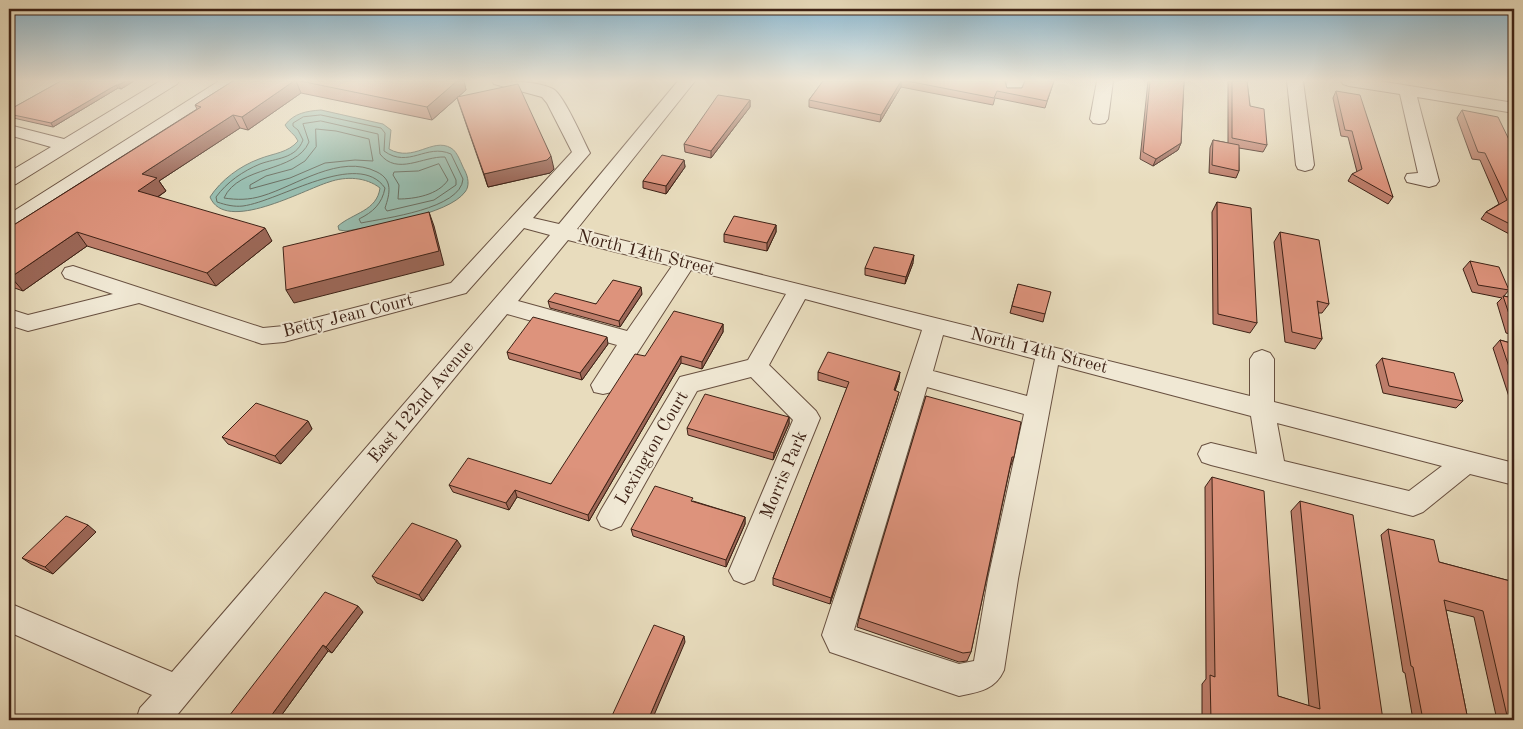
<svg xmlns="http://www.w3.org/2000/svg" width="1523" height="729" font-family="'Old Standard TT',serif">
<style>
.water{fill:#98bcae;stroke:#747e71}
.lines{fill:none;stroke-linecap:round;stroke-linejoin:round}
.shore{stroke:#6b6f62;stroke-width:1}
.minor-casing{stroke:#685040;stroke-width:2}
.minor{fill:#f0e8d4;fill-rule:evenodd}
.wall{fill:#be7e6b;stroke:#3e2216}
.shaded-wall{fill:#9b6757;stroke:#3e2216}
.building{fill:#dd937c;stroke:#3e2216}
.labels{text-anchor:middle;dominant-baseline:central;stroke-width:4;stroke-linejoin:round;paint-order:stroke}
.street-label{font-size:18px;fill:#3e2216;stroke:#f0e8d4}
</style>
<rect width="100%" height="100%" fill="#e8dcbd"/>
<filter id="stains"><feTurbulence type="fractalNoise" baseFrequency=".004" numOctaves="4"/><feColorMatrix values="0 0 0 0 .2 0 0 0 0 .09 0 0 0 0 .02 0 0 0 .5 -.17"/></filter>
<radialGradient id="worn" r=".72"><stop offset=".6" stop-color="#630" stop-opacity="0"/><stop offset="1" stop-color="#630" stop-opacity=".3"/></radialGradient>
<path class="water" d="M321 110 383 124 391 130 389 149C414 163 432 137 451 148 458 152 461 164 465 171 468 177 470 186 465 192 448 215 374 226 346 231L339 230 338 226C353 213 377 211 380 188 366 177 346 176 329 182 303 190 225 234 210 197 221 180 240 166 259 159 274 153 288 153 298 141 295 134 288 131 285 125 294 113 307 111 321 110Z"/>
<g class="lines">
<path class="shore" d="M321 115 381 128 385 133 384 151C409 169 426 143 451 154L463 179C461 209 385 218 361 223L359 219C373 212 382 204 385 188 358 149 280 201 243 206 234 207 226 205 217 202L216 197C227 182 243 171 260 164 276 158 296 159 303 140L298 130 293 126V123L303 117Z
M321 121 378 134 380 154C397 176 423 156 445 157L456 180V185L434 200 387 211 385 208C390 193 393 180 377 172 340 153 296 186 262 196 249 200 237 200 224 198 239 165 296 173 309 142L303 124Z
M316 129 336 131 369 139 373 161 355 160 325 163 290 178 250 189V185L266 176 292 169 305 161 316 147Z
M439 164 448 180C438 195 415 199 398 199L399 185 393 175 394 172 418 171Z"/>
<defs>
<path id="minor" d="M160 81H179L177 84 16 184 9 186V172L51 147 9 135V125L64 139Z
M219 81H238L236 84 16 227 9 229V214Z
M492 81C509 81 538 81 553 89 564 95 583 140 590 153L533 218 559 224 678 81H695L577 229 1250 396V359L1254 353 1262 350 1270 353 1274 359V402L1514 463V485L1470 474 1423 512 1413 516 1211 465 1202 462 1198 454 1202 446 1211 443 1257 454 1251 416 1058 365 1018 579 1004 670C995 690 979 692 959 696L830 652 822 635 922 330 805 299 769 365 816 411 820 418 754 580 744 584 734 580 729 571 793 420 751 377 697 391 621 526 611 530 601 526 597 518 601 510 680 377 748 360 786 294 691 270 612 392 603 394 594 392 591 385 617 345 507 314 173 720H136L140 708 152 695 9 632V603L172 672 550 235 524 228 466 293 284 342 262 344 139 303 28 331 9 325V309L28 315 113 294 65 278 62 273 65 268 73 266 263 328 284 326 451 283 572 152 547 103 542 97 494 84ZM568 240 672 266 627 331 518 301ZM943 335 1035 359 1027 396 933 371ZM927 387 1024 414 988 579 974 661 959 664 854 630ZM1277 423 1442 466 1409 491 1284 461Z
M1008 81H1024L1019 94H1007L1005 90Z
M1097 81H1113L1108 119 1105 123 1099 124 1093 123 1090 119Z
M1287 81H1303L1314 165 1312 169 1305 171 1298 169 1296 165Z
M1341 81H1379L1514 103V113L1417 97 1439 181 1436 185 1429 187 1407 182 1405 178 1407 174 1418 173 1400 94 1349 86 1343 84Z"/>
</defs>
<use href="#minor" class="minor-casing"/>
<use href="#minor" class="minor"/>
</g>
<path class="wall" d="M61 81H134L121 89 118 88 53 127 9 117V110Z
M233 81H464L466 90 459 96 554 169 550 173 488 187 457 98 432 120 301 93 248 130 240 128 159 181 166 191 158 197 272 241 216 286 87 246 23 291 9 286V228L197 109 195 105Z
M823 81H1006L1005 84 1007 88H1022L1054 81 1045 108 995 98 993 105 901 87 880 122 809 107V100Z
M1148 81H1184L1181 143 1178 150 1153 166 1140 159Z
M1228 81H1247L1250 106 1267 145 1263 152 1239 148V171L1236 178 1209 173 1210 148 1213 140 1228 143Z
M1507 81H1514V91L1511 90Z
M1336 91 1393 197 1388 204 1348 181 1352 174 1357 172 1348 137 1341 136 1333 98Z
M750 100V107L711 158 685 152 684 144Z
M1462 110 1514 150V236H1513L1481 219 1486 212 1499 204 1480 160 1472 159 1457 118Z
M684 160 685 167 666 194 643 188V181Z
M1217 202 1257 323 1250 333 1213 324 1212 212Z
M776 225V232L767 251 724 242V234Z
M1280 232 1329 304 1322 313H1318L1322 339 1315 349 1285 342 1274 242Z
M1470 261 1509 290 1504 296 1514 298V335L1506 333 1497 303 1502 298 1472 292 1463 269Z
M913 263 905 284 865 275V268Z
M1018 284 1045 314 1043 322 1010 313Z
M642 294 620 327 550 308 548 301 596 304Z
M723 324V332L702 369 681 363 589 521 517 497 509 510 453 492 449 485 551 484 645 356Z
M1500 340 1514 344V412L1493 348Z
M608 344 582 380 509 359 507 352Z
M1382 358 1463 401 1456 408 1383 393 1376 365Z
M818 372 899 379 895 391 897 399 830 604 773 585V578L847 388 818 380Z
M926 396 1014 457 1010 468 971 652 967 661 959 662 857 627 859 618Z
M789 417V424L773 460 688 435 687 428Z
M308 421 312 429 281 464 228 444 222 437Z
M1212 477 1278 696 1309 706 1291 511 1300 501 1383 720H1202V684L1206 679 1205 487Z
M693 501 745 517V524L726 567 633 536 631 529Z
M1388 529 1439 562 1514 582V720H1497L1474 617 1446 610 1468 720H1413L1405 673 1403 672 1381 535Z
M96 532 53 574 31 564 22 558Z
M461 546 423 601 377 583 372 576Z
M363 612 332 653 328 651 278 720H226Z"/>
<path class="shaded-wall" d="M126 81H134L121 89 118 85Z
M294 81H296L301 93 248 130 242 117Z
M457 81H464L466 90 432 120 427 107Z
M901 81V87L880 122 881 115Z
M116 85 118 88 53 127 51 123Z
M750 100V107L711 158V151Z
M233 115 240 128 159 181 166 191 147 204 138 191 142 174Z
M1181 143 1178 150 1153 166 1156 159Z
M551 156 554 169 550 173 488 187 484 174Z
M684 160 685 167 666 194V186Z
M429 212 434 226 444 265 294 303 286 290Z
M776 225V232L767 251V243Z
M265 228 272 241 216 286 207 273Z
M77 232 87 246 23 291 11 277Z
M914 255 913 263 905 284 906 277Z
M641 287 642 294 620 327 619 321Z
M723 324V332L702 369V362Z
M607 337 608 344 582 380 580 373Z
M681 356V363L589 521 588 515Z
M900 372 899 379 892 398 894 390Z
M899 392 897 399 830 604 831 598Z
M789 417V424L773 460 774 453Z
M308 421 312 429 281 464 275 456Z
M515 490 517 497 509 510 506 503Z
M745 517V524L726 567V560Z
M88 525 96 532 53 574 45 567Z
M457 540 461 546 423 601 419 595Z
M358 606 363 612 332 653 326 647Z
M684 636 685 642 652 720H648Z
M323 645 328 651 278 720H268Z"/>
<path class="building" d="M61 81H126L118 85H116L51 123 9 114V110Z
M233 81H294L242 117 233 115 142 174 157 178 138 191 265 228 207 273 77 232 11 277 9 276V228L201 107 195 105Z
M300 81H457L427 107Z
M823 81H901L881 115 809 100Z
M907 81H1005V82L1007 88H1022L1025 81H1054L1047 101 997 91 994 98Z
M1150 81H1184L1181 143 1156 159 1143 152Z
M1232 81H1247L1250 106 1264 109 1267 145 1232 138Z
M518 84 551 156 547 160 484 174 457 97Z
M1336 91 1360 95 1393 197 1352 174 1362 169 1352 131 1345 130Z
M718 95 750 100 711 151 684 144Z
M1462 110 1498 117 1514 150V226L1486 212 1507 200 1485 153 1478 152Z
M1213 140 1239 145V171L1212 165Z
M662 155 684 160 666 186 643 181Z
M1217 202 1251 208 1257 323 1218 314Z
M429 212 439 251 286 290 283 247Z
M734 216 776 225 767 243 724 234Z
M1280 232 1319 240 1329 304 1317 301 1322 339 1292 332Z
M874 247 914 255 906 277 865 268Z
M1470 261 1499 267 1509 290 1478 285Z
M613 280 641 287 619 321 548 301 555 293 596 304Z
M1018 284 1051 292 1045 314 1012 306Z
M1503 296 1514 298V326H1513Z
M674 311 723 324 702 362 681 356 588 515 515 490 506 503 449 485 468 458 551 484 635 354 645 356Z
M533 317 607 337 580 373 507 352Z
M1500 340 1514 344V382Z
M828 352 900 372 894 390 899 392 831 598 773 578 849 382 818 372Z
M1382 358 1454 373 1463 401 1389 386Z
M705 394 789 417 774 453 687 428Z
M926 396 1021 422 1014 457H1012L971 652 963 653 859 618Z
M256 403 308 421 275 456 222 437Z
M1212 477 1264 491 1278 696 1320 709 1300 501 1353 515 1383 720H1211L1210 675 1215 677Z
M655 486 693 498 691 501 745 517 726 560 631 529Z
M66 516 88 525 45 567 22 558Z
M412 523 457 540 419 595 372 576Z
M1388 529 1434 540 1439 562 1514 582V720H1508L1483 611 1444 600 1468 720H1423L1413 667 1411 666Z
M325 592 358 606 326 647 323 645 268 720H226Z
M654 625 684 636 648 720H610Z"/>
<linearGradient id="sky" x2="0" y2="1"><stop stop-color="#88b7d1"/><stop offset="0.44" stop-color="#f5efe1"/><stop offset="1" stop-color="#f5efe1" stop-opacity="0"/></linearGradient>
<rect width="1523" height="183" fill="url(#sky)"/>
<g class="labels">
<g class="street-label">
<text transform="translate(646 253) rotate(14)">North 14th Street</text>
<text transform="translate(348 316) rotate(-14)">Betty Jean Court</text>
<text transform="translate(1039 351) rotate(14)">North 14th Street</text>
<text transform="translate(421 402) rotate(-50)">East 122nd Avenue</text>
<text transform="translate(652 448) rotate(-60)">Lexington Court</text>
<text transform="translate(784 475) rotate(-67)">Morris Park</text>
</g>
</g>
<rect width="1523" height="729" fill="none" stroke="#e8dcbd" stroke-width="30"/>
<rect x="10" y="10" width="1503" height="709" fill="none" stroke="#3e2216" stroke-width="2.5"/>
<rect x="15" y="15" width="1493" height="699" fill="none" stroke="#3e2216"/>
<rect width="100%" height="100%" filter="url(#stains)"/>
<rect width="100%" height="100%" fill="url(#worn)"/>
</svg>
